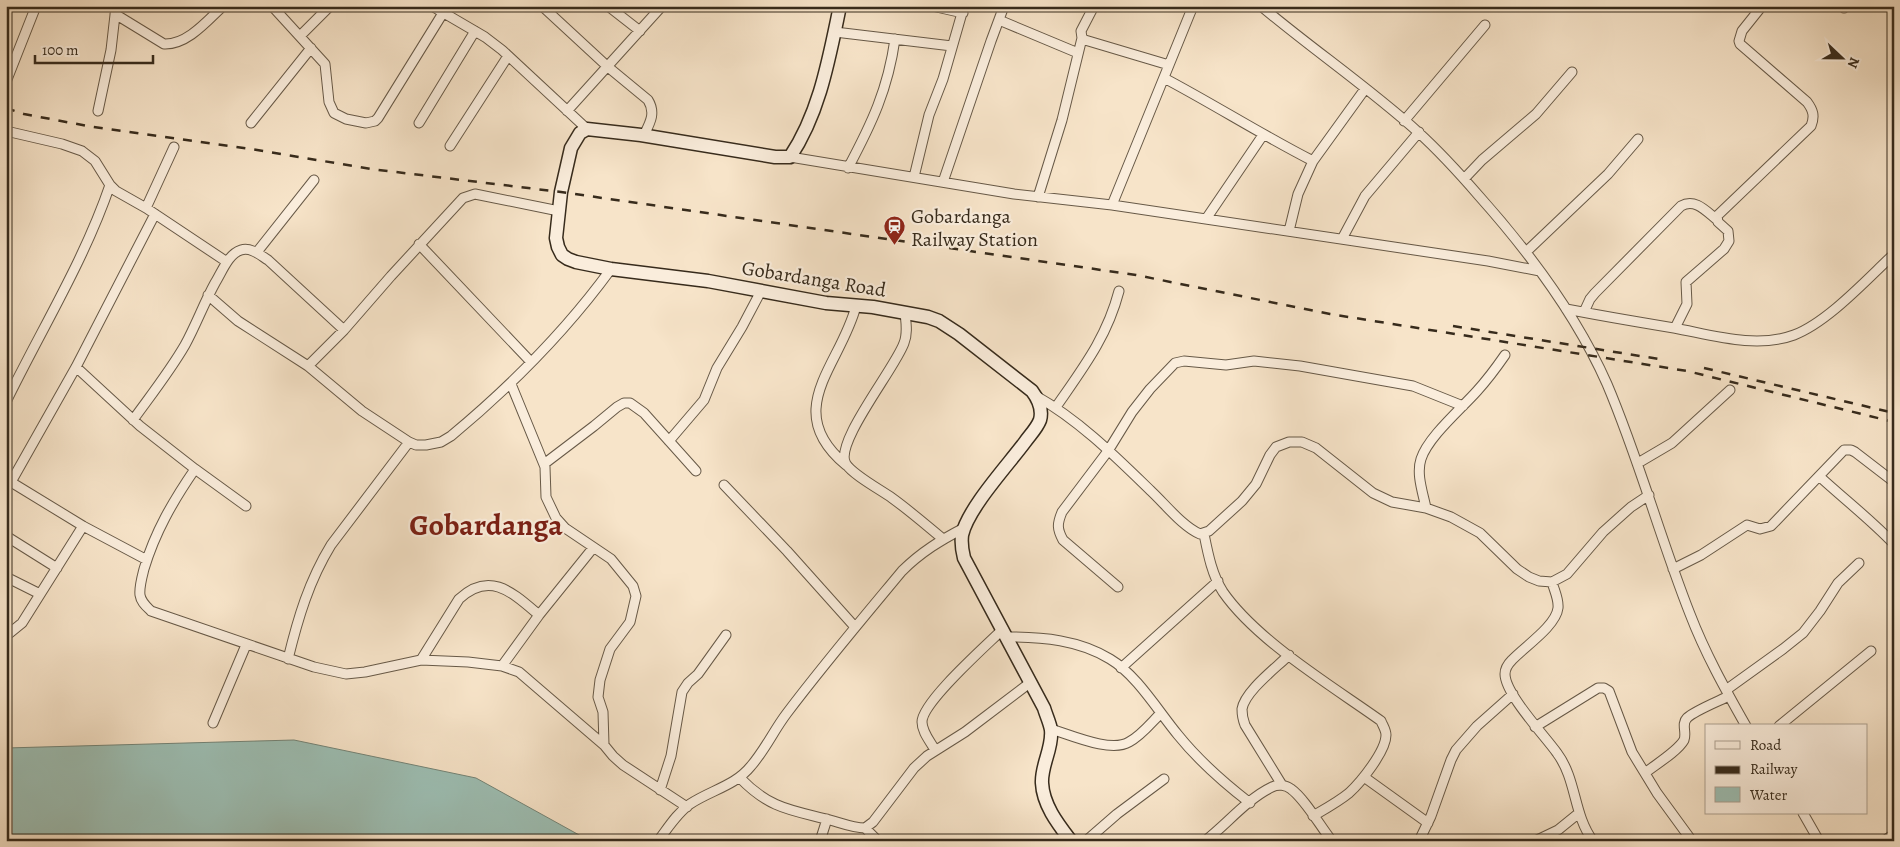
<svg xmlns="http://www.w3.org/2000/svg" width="1900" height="847" font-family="Alegreya,serif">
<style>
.water{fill:#9dbfb4;stroke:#748477}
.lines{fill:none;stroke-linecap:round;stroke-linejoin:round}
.street-casing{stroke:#675947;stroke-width:11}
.secondary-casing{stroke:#372b1c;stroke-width:15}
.street{stroke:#faeddc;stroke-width:9}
.secondary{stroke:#faeddc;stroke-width:12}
.rail{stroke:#372b1c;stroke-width:2.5;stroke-dasharray:9 9;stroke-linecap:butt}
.labels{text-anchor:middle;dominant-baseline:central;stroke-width:4.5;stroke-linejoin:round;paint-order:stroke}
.poi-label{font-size:20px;fill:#372b1c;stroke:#faeddc;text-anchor:start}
.street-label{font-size:20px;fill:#372b1c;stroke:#faeddc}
.town-label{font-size:30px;font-weight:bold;fill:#7a1f14;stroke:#faeddc}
</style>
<rect width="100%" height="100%" fill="#f7e4c9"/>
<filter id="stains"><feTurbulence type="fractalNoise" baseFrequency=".004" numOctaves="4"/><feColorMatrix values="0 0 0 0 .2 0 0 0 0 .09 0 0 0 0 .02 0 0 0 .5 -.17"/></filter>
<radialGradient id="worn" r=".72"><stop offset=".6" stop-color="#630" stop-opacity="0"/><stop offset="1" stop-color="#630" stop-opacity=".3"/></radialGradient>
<path class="water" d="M294 740 476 778 590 841H6V748Z"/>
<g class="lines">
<defs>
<path id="street" d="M272 6 325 64 329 102 334 113 346 119 366 123 375 121 378 118 443 13
M432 6 485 37 502 50 587 129
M542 6 608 67 648 100C656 113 650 123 644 135
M608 6 640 31
M932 6 963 13
M1094 6 1081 31 1082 38 1085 40 1169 65
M1261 6C1312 49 1368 87 1418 132 1440 152 1460 174 1479 196 1529 252 1576 314 1607 384 1639 459 1660 538 1690 614 1705 653 1725 689 1746 726
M1844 8 1846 6
M115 14 164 44C187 45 207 21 223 6
M999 20 1078 53
M835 32 952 46
M300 36 330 6
M1164 78C1215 105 1262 135 1313 161
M6 82 36 6
M98 111 111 50 116 6
M567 111 662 6
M1404 121 1485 25
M251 123 311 48
M419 123 475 31
M6 131 62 144 82 151 95 161 110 185 116 191 146 208 227 262
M450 146 508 56
M790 157 1014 194 1112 205 1488 261 1540 271
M848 168C872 123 888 89 895 39
M914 177 929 115 943 79 964 6
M1464 179 1482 160 1536 114 1572 72
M943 182 991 41 1004 6
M1038 197 1062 120 1082 38
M1112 205 1193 6
M146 208 174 147
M1206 219 1263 135
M1289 231 1298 194 1313 161 1365 89
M1342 239 1365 196 1419 132
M419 244 531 362
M257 252 314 180
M1526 252 1608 174 1638 139
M208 295 238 321 308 366 362 411 409 442 416 445H426L441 442 451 436C510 387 565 332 611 269
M1566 309C1602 316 1638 322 1674 328 1712 335 1756 349 1794 335 1828 322 1867 279 1894 254
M1584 312 1590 299 1595 293 1681 206C1695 198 1706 211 1716 219
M905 313C906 323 908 333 904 343 896 367 833 444 846 464 853 475 881 490 892 498 910 511 926 525 943 539
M1675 328 1687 304 1686 282 1724 249 1729 241 1728 231 1718 222 1717 216 1811 126C1815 116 1813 110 1807 102L1740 44 1739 41 1742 31 1762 6
M308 366 344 330 391 276 463 198 475 194 559 211
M76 367 140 426 195 469 246 506
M511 384 545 467 546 497 556 518 565 528 611 559 633 586 636 596 630 622 610 649 600 680 598 697 603 712 604 745 613 756 623 765 687 807
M1036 396C1079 420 1116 457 1151 491 1165 504 1183 527 1200 534L1209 531 1242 501 1256 484 1270 455 1276 447 1289 442H1302L1316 448 1373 493 1392 502 1426 508 1451 517 1480 533 1517 569 1529 577 1539 581 1552 582 1567 574 1603 532 1631 507 1649 495
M6 402C41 330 84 261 110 185
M1056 407C1083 368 1107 337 1119 291
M133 420C151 395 170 371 185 345 196 325 204 303 215 283 222 272 228 254 241 250 251 247 260 255 268 260L344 330
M669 441 704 400 717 368 742 327 761 291
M1638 463 1672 443 1730 390
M544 464 594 426 617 407 624 403H630L644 413 696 471
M846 465C780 410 841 365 856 306
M195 469C173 501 155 532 144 569 142 577 139 587 140 595 141 602 146 606 151 611L314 667 346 674 365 672 421 660 468 662 502 666 519 672 604 745
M1819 476C1844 499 1870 519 1893 543
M6 479 83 526 147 560
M11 482 76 367 155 214
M724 485 787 551 855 627
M1426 508C1423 493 1416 474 1421 459 1428 437 1461 409 1477 391 1487 380 1496 368 1505 355
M1204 534C1208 554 1212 575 1223 592 1257 641 1332 686 1381 721 1383 726 1386 730 1386 735 1386 751 1361 782 1349 793 1338 802 1325 809 1313 816
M6 536 57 568
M1673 569 1701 555 1747 525 1760 529 1771 526 1844 450H1851L1855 452 1894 482
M6 577 40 594
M1552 582C1554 590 1559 599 1558 608 1556 626 1524 647 1512 660 1508 664 1505 668 1505 674 1505 694 1545 736 1557 753 1577 780 1573 814 1593 841
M1118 587 1063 540C1057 529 1057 524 1062 512L1108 451 1132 412 1150 389 1175 363 1184 361 1226 365 1254 361 1300 366 1413 386 1463 406
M6 636 22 623 83 526
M1007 637C1043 637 1079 640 1110 659 1137 675 1158 711 1178 735 1199 761 1224 783 1250 803
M288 659C298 618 309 581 331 545L409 442
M421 660 459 599C490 570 513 593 539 615
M502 666 539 615 593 548
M1121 668 1218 581
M1726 690 1783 649 1803 633 1820 611 1838 583 1859 563
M213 723 246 645
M1779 726 1871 651
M1535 727 1598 688H1604L1609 691 1632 752 1657 793 1692 841
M1051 729C1071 735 1111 753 1129 742 1141 736 1151 723 1161 713
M935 750C930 741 922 732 922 722 922 702 987 645 1003 629
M1645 773C1655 765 1678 751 1684 740 1687 732 1681 724 1687 718 1694 711 1719 701 1729 696
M1364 777 1428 823
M740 778C770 809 791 810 830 820 841 823 853 828 865 828L873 822 914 768 927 756 965 732 1031 682
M1282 785 1245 725C1243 720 1242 715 1242 709 1245 691 1276 668 1289 655
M660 790 671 756 682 692 688 683 698 674 726 635
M1803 813 1819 841
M865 828 878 841
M658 841C668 828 677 813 690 804 711 790 735 786 751 766 765 750 774 730 787 713 824 664 863 618 902 571 921 552 941 540 964 528
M820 841 827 819
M1086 841 1117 814 1164 779
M1205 841C1227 824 1247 799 1272 787 1278 784 1286 785 1291 789 1305 799 1320 826 1332 841
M1419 841 1431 816 1451 760 1456 750 1477 726 1513 694
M1535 841 1558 830 1579 813
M1884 841 1894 834"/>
<path id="secondary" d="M840 6C829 58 820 112 790 157H775L641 135 587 129 580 133 571 148 561 192 556 238 558 247 562 255 568 259 576 262 611 269 708 281 826 303 873 307 928 317 939 321 959 334 1032 391C1038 399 1043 409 1040 420 1037 428 1030 435 1025 442 1008 465 968 508 962 535 961 543 962 550 964 558L1044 708C1046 715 1050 723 1051 730 1053 748 1041 765 1042 783 1043 805 1058 824 1071 841"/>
</defs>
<use href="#street" class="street-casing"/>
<use href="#secondary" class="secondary-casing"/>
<use href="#street" class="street"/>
<use href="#secondary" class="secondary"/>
<path class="rail" d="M6 108 24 114 93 127 251 149 371 169 561 192 1136 275 1330 314 1687 371 1894 422
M1453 326 1665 360
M1704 368 1894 413"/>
</g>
<defs>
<symbol id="station-pin" viewBox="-11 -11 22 30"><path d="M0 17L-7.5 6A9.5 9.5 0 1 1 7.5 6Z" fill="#8f2418" stroke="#faeddc"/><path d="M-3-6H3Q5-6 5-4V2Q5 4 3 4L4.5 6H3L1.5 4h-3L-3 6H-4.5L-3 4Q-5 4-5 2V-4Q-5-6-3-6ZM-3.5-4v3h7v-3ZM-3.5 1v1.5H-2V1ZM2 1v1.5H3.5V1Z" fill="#fff"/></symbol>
</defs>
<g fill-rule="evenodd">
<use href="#station-pin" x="882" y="214" width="25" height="34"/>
</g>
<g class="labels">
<g class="poi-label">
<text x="911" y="216">Gobardanga<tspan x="911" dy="23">Railway Station</tspan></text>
</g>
<g class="street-label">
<text transform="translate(814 279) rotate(9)">Gobardanga Road</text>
</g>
<g class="town-label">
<text x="486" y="525">Gobardanga</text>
</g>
</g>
<rect width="1900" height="847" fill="none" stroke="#f7e4c9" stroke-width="25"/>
<rect x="8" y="8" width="1885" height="832" fill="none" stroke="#372b1c" stroke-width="2.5"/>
<rect x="12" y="12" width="1875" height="822" fill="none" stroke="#372b1c"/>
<rect x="1705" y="724" width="162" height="90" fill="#faeddc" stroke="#ac9f8f"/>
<rect x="1715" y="741" width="25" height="8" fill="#faeddc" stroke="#ac9f8f"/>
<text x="1750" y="750" font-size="15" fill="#372b1c">Road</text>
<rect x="1715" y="766" width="25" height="8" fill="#372b1c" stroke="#ac9f8f"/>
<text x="1750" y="774" font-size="15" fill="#372b1c">Railway</text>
<rect x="1715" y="787" width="25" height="15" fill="#9dbfb4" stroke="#ac9f8f"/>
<text x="1750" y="800" font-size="15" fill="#372b1c">Water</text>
<g transform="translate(1842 58) rotate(112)" stroke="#faeddc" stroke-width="4" paint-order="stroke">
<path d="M0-4L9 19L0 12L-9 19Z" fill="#372b1c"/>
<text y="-8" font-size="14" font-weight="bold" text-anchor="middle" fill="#372b1c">N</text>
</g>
<path d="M35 55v8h118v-8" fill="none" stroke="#372b1c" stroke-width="2.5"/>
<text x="42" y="55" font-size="15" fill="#372b1c" stroke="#faeddc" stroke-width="4" paint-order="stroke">100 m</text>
<rect width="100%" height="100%" filter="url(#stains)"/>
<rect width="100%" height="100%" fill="url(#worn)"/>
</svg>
